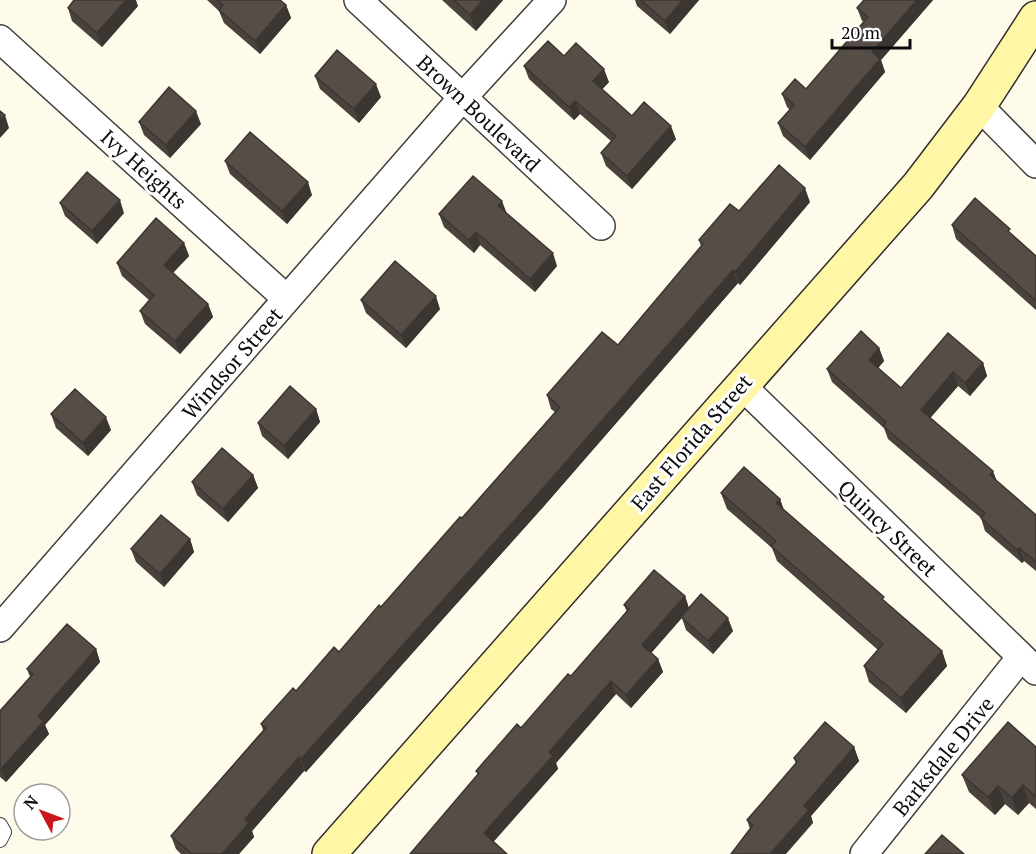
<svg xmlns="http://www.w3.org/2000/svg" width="1036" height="854" font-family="'PT Serif',serif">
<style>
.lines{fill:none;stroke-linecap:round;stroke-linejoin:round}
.lane-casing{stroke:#3f3f3f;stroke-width:16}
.street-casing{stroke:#3f3f3f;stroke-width:30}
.secondary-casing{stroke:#2e2e2e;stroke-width:36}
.lane{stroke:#fff;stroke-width:14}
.street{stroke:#fff;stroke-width:27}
.secondary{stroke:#fff6a6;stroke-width:33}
.wall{fill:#4a423d}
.shaded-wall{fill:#3c3632}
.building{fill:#564d47;stroke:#3c3632;stroke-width:1.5}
.labels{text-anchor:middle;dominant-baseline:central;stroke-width:6;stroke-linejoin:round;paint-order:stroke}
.street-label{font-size:21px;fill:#0c0c0c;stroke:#fff}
</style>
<rect width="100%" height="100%" fill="#fffbeb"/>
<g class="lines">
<defs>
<path id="lane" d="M0 825 4 832 0 840"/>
<path id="street" d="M358 0 601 226
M0 39 287 299
M979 106 1036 164
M741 385 1036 671
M0 628 463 97 552 0
M864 854 1021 657"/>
<path id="secondary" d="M329 854 918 186 979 106 1036 18"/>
</defs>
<use href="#lane" class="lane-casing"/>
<use href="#street" class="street-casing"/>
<use href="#secondary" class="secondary-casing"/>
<use href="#lane" class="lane"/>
<use href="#street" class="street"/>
<use href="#secondary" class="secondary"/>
</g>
<path class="wall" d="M207 0H280L286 5 291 18 260 54 224 23 219 11Z
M442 0H503L476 31Z
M635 0H699L670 34 637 6Z
M864 0H933L881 60 885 72 810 160 783 136 778 123 790 110 787 107 782 94 806 89 864 22 862 21 857 8Z
M138 6 102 47 72 21 68 8Z
M564 56 609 82 602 89 632 116 676 139 632 189 606 166 601 153 611 141 580 114 574 120 529 79 524 66Z
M315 76 381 97 359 123 320 89Z
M139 122 201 124 170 158 144 135Z
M225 161 312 195 287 224 230 174Z
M810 202 740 285 738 283 544 506 306 772 304 771 252 831 254 837 239 854H181L176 849 171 836 263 730 261 724 339 652 381 607 462 518 555 412 551 409 547 395 618 345 701 246 699 240 739 211Z
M60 203 124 213 97 244 65 216Z
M439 214 557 266 535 292 480 245 474 253 444 227Z
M952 225 1013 235 1036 256V310L956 239Z
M184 243 189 256 173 273 208 304 213 317 180 354 145 324 140 311 149 300 122 276 117 263Z
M361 300 440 309 406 348 366 313Z
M879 348 884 361 878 368 901 388 983 363 987 376 970 396 958 386 930 418 997 481 1036 515V571L1024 561 1022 563 985 531 981 518 888 439 884 428 832 382 827 369Z
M316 409 320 422 288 459 262 436 258 423Z
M51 414 111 430 88 456 56 428Z
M253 475 258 488 228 522 197 495 192 482Z
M721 493 780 499 784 510 886 602 942 651 947 666 906 713 869 682 864 666 878 650 777 561 772 548 727 509Z
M190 539 194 552 164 587 136 562 131 549Z
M685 596 689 608 733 631 713 654 686 630 682 618 651 653 658 659 663 672 631 708 616 694 556 763 558 769 410 854 478 775 476 771 521 728 571 676 627 612 624 605Z
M96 649 100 662 45 725 49 734 6 782 0 777V711L30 677 27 669Z
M854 747 859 761 811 816 813 823 750 829 747 820 796 764 794 758Z
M1036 747V809L1029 803 1018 815 1005 804 995 815 969 792 962 775Z"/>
<path class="shaded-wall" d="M126 0H136L138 6 102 47 97 33Z
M483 0H503L476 31 470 15Z
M683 0H699L670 34 665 21Z
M917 0H933L881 60 885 72 810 160 805 147 872 52Z
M286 5 291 18 260 54 255 41Z
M604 69 609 82 598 94 593 81Z
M376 84 381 97 359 123 354 109Z
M575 101 580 114 574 120 569 107Z
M196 111 201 124 170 158 166 145Z
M5 115 9 128 0 138V120Z
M671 126 676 139 632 189 627 176Z
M308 182 312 195 287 224 282 211Z
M805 188 810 202 740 285 735 272Z
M120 200 124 213 97 244 92 231Z
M502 201 507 214 498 206Z
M476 232 480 245 474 253 469 240Z
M184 243 189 256 168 278 164 265Z
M553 253 557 266 535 292 530 279Z
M733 270 738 283 544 506 306 772 301 759Z
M436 296 440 309 406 348 401 335Z
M208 304 213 317 180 354 175 341Z
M879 348 884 361 874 373 869 360Z
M983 363 987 376 970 396 965 383Z
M953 372 958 386 926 423 921 410Z
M316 409 320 422 288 459 284 446Z
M106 417 111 430 88 456 83 443Z
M993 471 998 484 990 475Z
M253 475 258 488 228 522 223 509Z
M780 499 785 514 776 503Z
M190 539 194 552 164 587 160 574Z
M1019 548 1024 561 1022 563 1017 550Z
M685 596 689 609 647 658 642 645Z
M728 618 733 631 713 654 708 641Z
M96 649 100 662 45 725 49 734 6 782 1 769 38 716Z
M942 651 947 666 906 713 901 698Z
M658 659 663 672 631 708 626 695Z
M611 681 616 694 556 763 558 769 489 847 484 833 549 752Z
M854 747 859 761 811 816 813 823 786 854H770L804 806Z
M299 757 304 771 252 831 254 837 239 854H222L245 819Z
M1023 785 1029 803 1018 815 1012 798Z
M998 786 1005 804 995 815 988 797Z"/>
<path class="building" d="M74 0H126L97 33 68 8Z
M217 0H280L286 5 255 41 219 10 223 5Z
M454 0H483L470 15Z
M641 0H683L665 21Z
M864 0H917L872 52 880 59 805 147 778 123 794 105 782 94 795 79 806 89 868 17 857 8Z
M548 41 564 56 576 43 604 69 593 81 632 116 644 102 671 126 627 176 601 153 616 136 575 101 569 107 524 66Z
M337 50 376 84 354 109 315 76Z
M169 87 196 111 166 145 139 122Z
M0 111 5 115 0 120Z
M250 132 308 182 282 211 225 161Z
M779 165 805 188 735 272 733 270 539 493 301 759 299 757 245 819 249 823 222 854H192L171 836 266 728 261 724 293 688 296 691 334 647 339 652 379 605 381 607 460 517 462 518 560 407 547 395 602 332 618 345 703 244 699 240 730 204 739 211Z
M87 172 120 200 92 231 60 203Z
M473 176 502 201 498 206 553 253 530 279 476 232 469 240 439 214Z
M975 198 1010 229 1008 231 1036 256V301L952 225Z
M156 218 184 243 164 265 208 304 175 341 140 311 154 295 117 263Z
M395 261 436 296 401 335 361 300Z
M861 331 879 348 869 360 901 388 948 333 983 363 965 383 953 372 921 410 993 471 990 475 1036 515V562L1019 548 1017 550 981 518 985 513 883 426 886 422 827 369Z
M290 386 316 409 284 446 258 423Z
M75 389 106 417 83 443 51 414Z
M222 448 253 475 223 509 192 482Z
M744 467 780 499 776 503 884 597 882 599 942 651 901 698 864 666 883 644 771 546 776 541 721 493Z
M161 515 190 539 160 574 131 549Z
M654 570 685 596 642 645 658 659 626 695 611 681 549 752 553 756 484 833 507 854H410L479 773 476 771 517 724 521 728 568 674 571 676 629 609 624 605Z
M701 594 728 618 708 641 681 617Z
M67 624 96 649 38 716 44 721 1 769 0 768V711L33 674 27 669Z
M825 722 854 747 804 806 809 810 770 854H731L753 825 747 820 797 762 794 758Z
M1008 722 1036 747V797L1023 785 1012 798 998 786 988 797 962 775Z
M942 835 964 854H925Z"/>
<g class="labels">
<g class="street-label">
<text transform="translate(479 113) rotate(43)">Brown Boulevard</text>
<text transform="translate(144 169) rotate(42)">Ivy Heights</text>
<text transform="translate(232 363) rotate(-49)">Windsor Street</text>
<text transform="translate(691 442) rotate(-49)">East Florida Street</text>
<text transform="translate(888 528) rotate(44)">Quincy Street</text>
<text transform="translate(943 756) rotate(-51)">Barksdale Drive</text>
</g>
</g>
<g transform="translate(42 812) rotate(311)"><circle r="28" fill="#ffffff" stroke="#9e9e9e" stroke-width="1.5"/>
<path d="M0-4.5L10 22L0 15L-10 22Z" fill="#c9171e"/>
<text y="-9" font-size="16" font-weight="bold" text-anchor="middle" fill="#0c0c0c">N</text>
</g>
<path d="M832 39v9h78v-9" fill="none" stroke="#0c0c0c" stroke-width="3"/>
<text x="841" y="39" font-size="18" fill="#0c0c0c" stroke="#ffffff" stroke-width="4.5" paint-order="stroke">20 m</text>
</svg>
